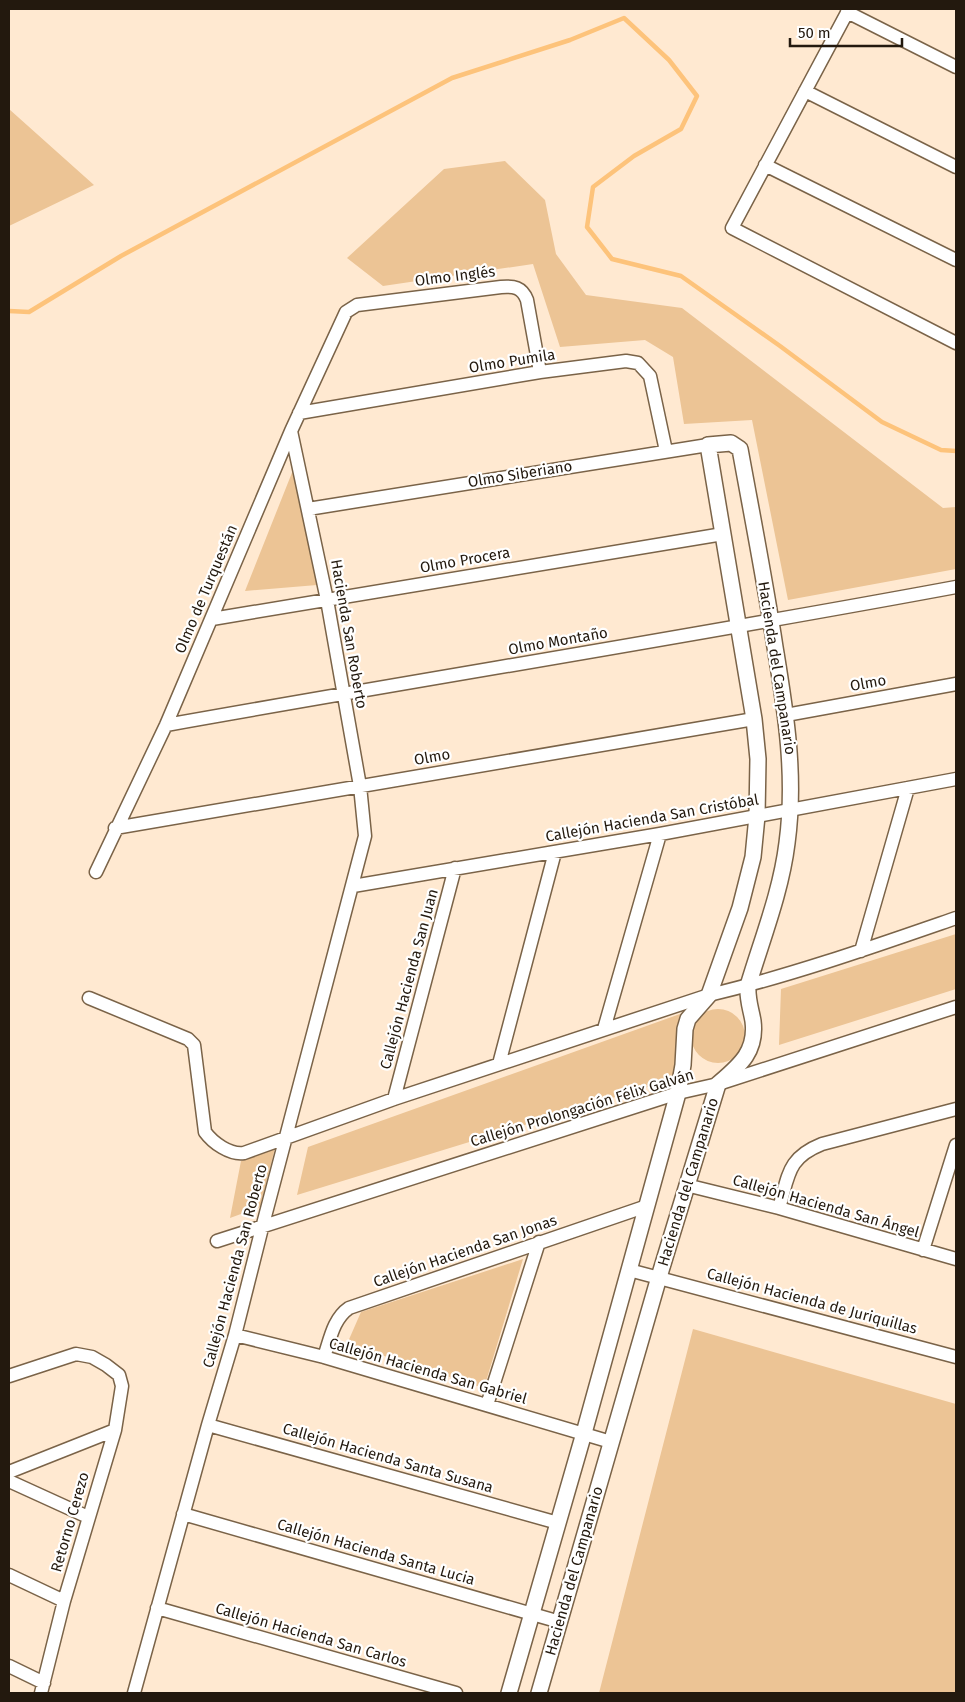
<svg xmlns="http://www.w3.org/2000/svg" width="965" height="1702" font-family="'Fira Sans',sans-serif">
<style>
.green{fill:#ecc495}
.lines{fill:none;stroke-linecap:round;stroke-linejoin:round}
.stream{stroke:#fdc37b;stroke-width:4.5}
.minor-casing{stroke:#7a6348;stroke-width:15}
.tertiary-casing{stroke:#7a6348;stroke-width:18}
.minor{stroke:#fff;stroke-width:12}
.tertiary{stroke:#fff;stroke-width:15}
.labels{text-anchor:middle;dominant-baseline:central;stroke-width:4.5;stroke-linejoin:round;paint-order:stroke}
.street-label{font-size:15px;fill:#23190e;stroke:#fff}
</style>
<rect width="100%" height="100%" fill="#ffe9d1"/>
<path class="green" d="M9 109 94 185 9 226Z
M505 161 545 200 556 254 586 295 682 308 943 508 956 507V569L788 600 752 420 684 424 673 357 645 340 560 347 533 264 383 286 347 258 444 169Z
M299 455 317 585 245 591Z
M956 934V989L779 1045 781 989Z
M691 1036a27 27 0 1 1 54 0a27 27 0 1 1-54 0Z
M680 1014 677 1078 297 1195 308 1147Z
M275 1148 260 1207 230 1218 241 1161Z
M523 1259 484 1388 347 1344 361 1312Z
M693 1329 956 1404V1693H599Z"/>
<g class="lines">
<path class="stream" d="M9 311 29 312 121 256 452 78 570 40 624 18 669 60 697 96 681 129 634 156 593 187 587 227 612 259 681 276 780 346 882 422 941 450 956 451"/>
<defs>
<path id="minor" d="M849 9 732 228 956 343
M847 12 956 67
M805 91 956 167
M765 165 956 260
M299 413 540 372 626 361 638 363 650 376 666 451
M308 509 708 445
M212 619 723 534
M786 715 956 684
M166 725C429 678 693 636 956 587
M115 828 754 719
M96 872 166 725 291 431 346 312 357 305 501 287C514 286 522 287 527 300L540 372
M353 886 660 834 956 779
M861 951 908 788
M89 998 188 1039 194 1045 205 1132C213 1143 230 1155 244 1153L394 1099 709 995C793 975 875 946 956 918
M604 1029 660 834
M499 1064 555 852
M394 1099 455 868
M686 1185 779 1208 956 1259
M779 1208C789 1175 787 1158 822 1144L956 1109
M217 1241 678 1093 718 1084 956 1007
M923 1250 956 1145
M629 1270 956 1357
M235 1335 324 1357 611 1442
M324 1357C330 1340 333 1319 349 1308L647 1206
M9 1376 76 1354 92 1357 106 1365 119 1375 122 1386 115 1430 64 1601 41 1693
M487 1405 539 1242
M208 1425 558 1523
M9 1472 115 1430
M9 1481 88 1517
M183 1514 560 1622
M9 1575 64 1601
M157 1608 456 1693
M9 1666 44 1683
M134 1693 208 1425 235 1335 262 1228 365 836 360 786 327 600 291 431"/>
<path id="tertiary" d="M509 1693 584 1433 678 1093 683 1065 685 1029 688 1019 709 995 740 908 753 857 757 816 758 759 754 719 708 445 731 443 740 449C752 515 765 581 775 647 786 713 796 777 787 843 781 892 762 939 748 986 747 999 751 1009 753 1021 757 1052 739 1066 718 1084L659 1277 539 1693"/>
</defs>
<use href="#minor" class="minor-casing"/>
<use href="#tertiary" class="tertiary-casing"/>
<use href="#minor" class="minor"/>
<use href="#tertiary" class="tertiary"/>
</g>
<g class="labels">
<g class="street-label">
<text transform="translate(455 276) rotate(-7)">Olmo Inglés</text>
<text transform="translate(512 361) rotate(-9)">Olmo Pumila</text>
<text transform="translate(520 474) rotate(-9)">Olmo Siberiano</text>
<text transform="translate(465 560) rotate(-10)">Olmo Procera</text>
<text transform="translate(206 589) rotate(-67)">Olmo de Turquestán</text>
<text transform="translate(349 634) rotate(80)">Hacienda San Roberto</text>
<text transform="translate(558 641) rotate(-10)">Olmo Montaño</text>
<text transform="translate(777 668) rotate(81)">Hacienda del Campanario</text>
<text transform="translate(868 683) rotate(-10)">Olmo</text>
<text transform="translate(432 757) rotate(-10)">Olmo</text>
<text transform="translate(652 818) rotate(-10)">Callejón Hacienda San Cristóbal</text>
<text transform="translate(409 979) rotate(-75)">Callejón Hacienda San Juan</text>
<text transform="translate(582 1108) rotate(-17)">Callejón Prolongación Félix Galván</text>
<text transform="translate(688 1182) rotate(-73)">Hacienda del Campanario</text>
<text transform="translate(826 1206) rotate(16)">Callejón Hacienda San Ángel</text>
<text transform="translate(465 1251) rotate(-19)">Callejón Hacienda San Jonas</text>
<text transform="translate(235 1266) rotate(-75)">Callejón Hacienda San Roberto</text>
<text transform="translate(812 1301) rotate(15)">Callejón Hacienda de Juriquillas</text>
<text transform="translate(428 1371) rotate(16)">Callejón Hacienda San Gabriel</text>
<text transform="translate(388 1458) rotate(16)">Callejón Hacienda Santa Susana</text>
<text transform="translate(70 1522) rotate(-74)">Retorno Cerezo</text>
<text transform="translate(376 1552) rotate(16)">Callejón Hacienda Santa Lucia</text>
<text transform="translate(574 1571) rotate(-74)">Hacienda del Campanario</text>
<text transform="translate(311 1635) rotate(16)">Callejón Hacienda San Carlos</text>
</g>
</g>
<rect width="965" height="1702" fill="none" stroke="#23190e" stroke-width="20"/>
<path d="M790 38v8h112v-8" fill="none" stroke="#23190e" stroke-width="2.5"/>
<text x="798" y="38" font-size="15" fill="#23190e" stroke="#ffffff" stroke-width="4" paint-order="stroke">50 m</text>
</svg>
